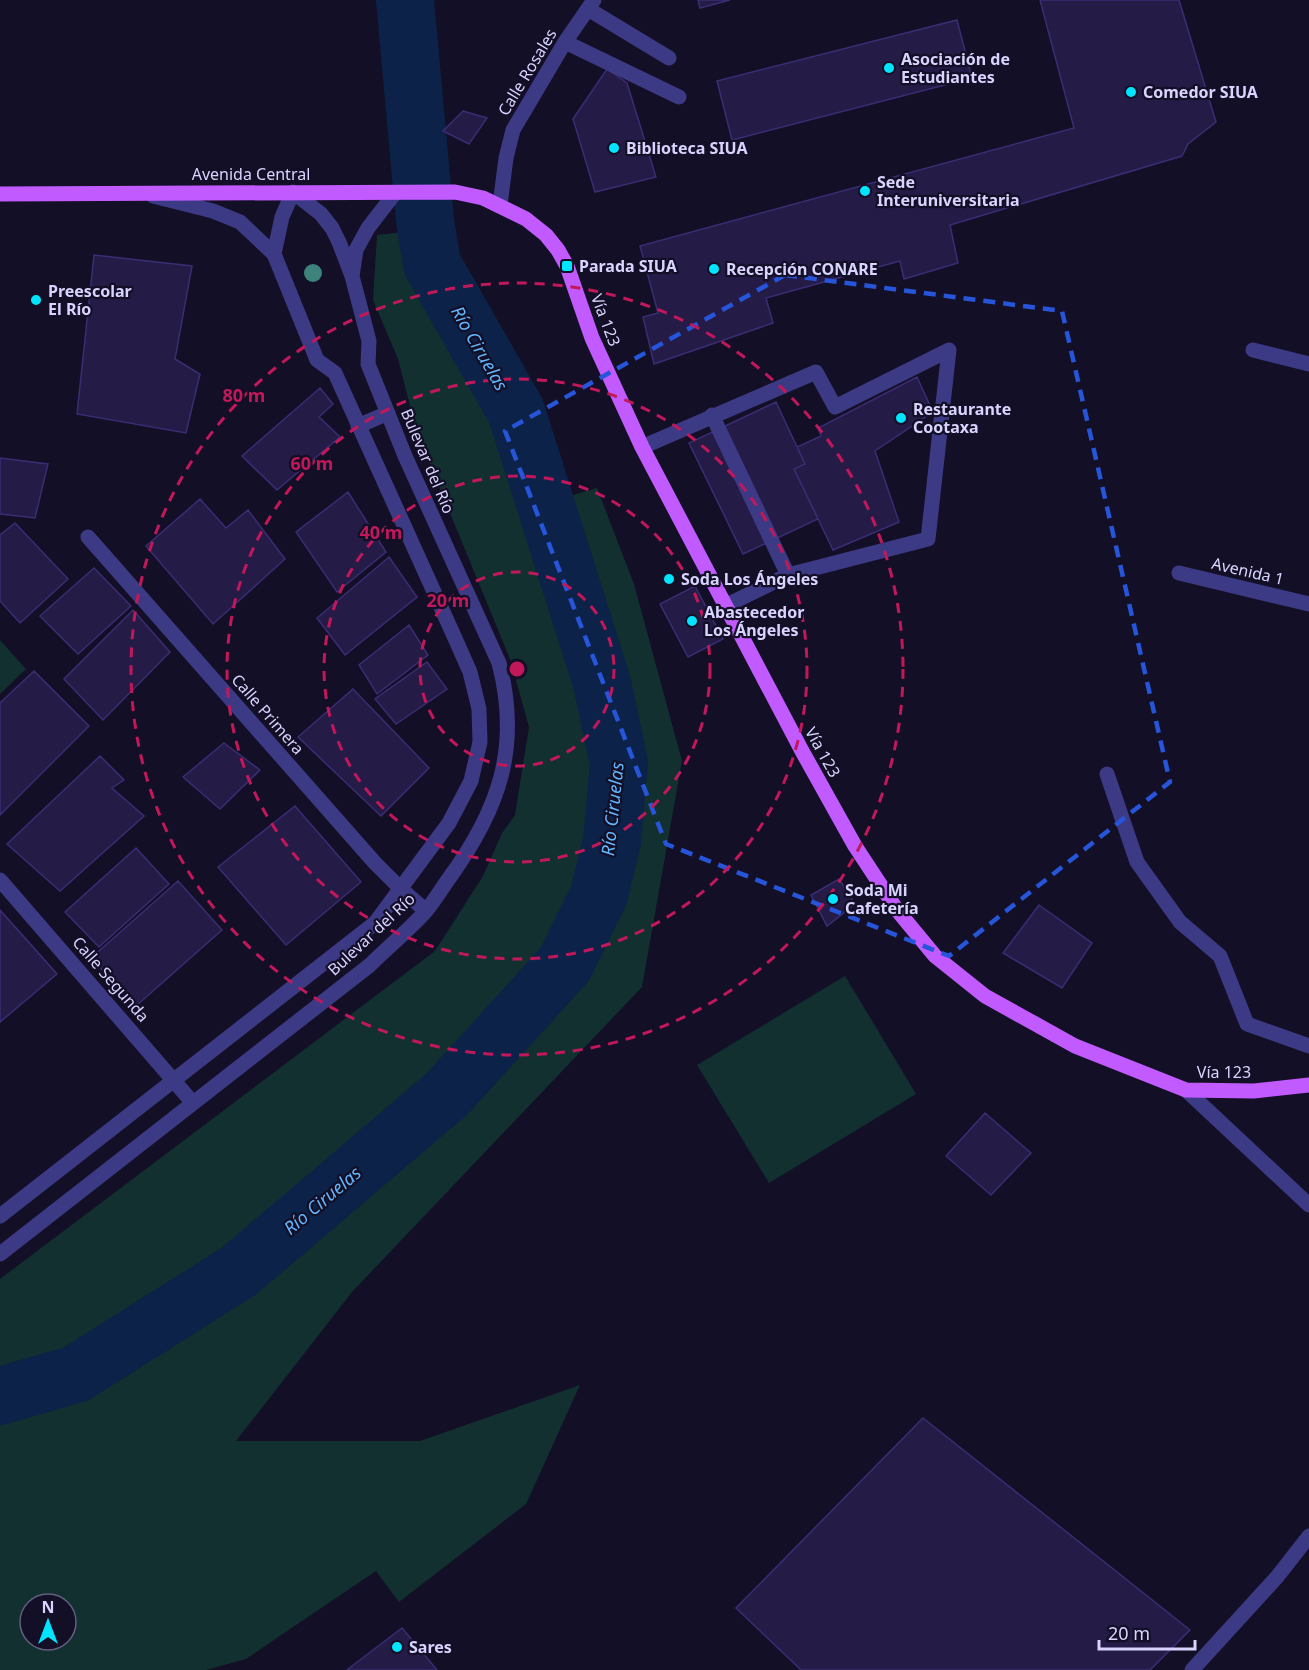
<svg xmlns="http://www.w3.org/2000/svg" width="1309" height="1670" font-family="'Noto Sans',sans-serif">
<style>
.green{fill:#12302f;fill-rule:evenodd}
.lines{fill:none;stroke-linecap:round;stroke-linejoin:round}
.river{stroke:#0c2248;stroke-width:58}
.building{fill:#241b47;stroke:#3b2d73;stroke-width:1.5}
.minor{stroke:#3d3a85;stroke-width:15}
.major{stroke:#c25bff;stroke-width:15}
.tree{fill:#3d827b}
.marked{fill:none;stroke:#2655da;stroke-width:4.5;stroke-dasharray:12 8;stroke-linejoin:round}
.ring{fill:none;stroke:#c2185b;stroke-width:3;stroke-dasharray:10 8}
.poi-dot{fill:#00e5ff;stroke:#130f26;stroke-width:2}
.labels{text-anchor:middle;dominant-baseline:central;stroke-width:4.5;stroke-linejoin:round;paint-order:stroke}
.poi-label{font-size:16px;font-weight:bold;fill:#d9d4ff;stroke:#130f26;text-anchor:start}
.street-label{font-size:16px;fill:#d9d4ff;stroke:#130f26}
.water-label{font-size:18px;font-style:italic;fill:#62b6ff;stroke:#130f26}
.centre{fill:#c2185b;stroke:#130f26;stroke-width:3}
.ring-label{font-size:18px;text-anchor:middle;font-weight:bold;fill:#c2185b;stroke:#130f26;stroke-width:4.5;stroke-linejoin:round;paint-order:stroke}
</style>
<rect width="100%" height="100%" fill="#130f26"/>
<path class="green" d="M422 230 428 271 510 420 536 506 597 488 634 584 682 761 642 987 352 1292 236 1441H420L580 1385 526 1504 399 1602 376 1571 246 1659 206 1670H0V1279L435 951 483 876 502 833 515 815 529 727 510 659 417 433 398 359 373 300 377 235ZM30 1604H66V1640H30Z
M0 640 26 669 0 694Z
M845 976 916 1094 769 1183 697 1065Z"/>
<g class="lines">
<path class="river" d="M0 1396 76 1374 239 1271 447 1094 565 964 599 895 612 841 619 763 602 683 516 411 432 264 425 221 405 0"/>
</g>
<path class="building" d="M698 0H730L700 8Z
M1040 0H1179L1216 122 1188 144 1182 156 950 225 958 263 904 279 900 261 766 298 773 323 654 364 643 317 658 313 640 246 1074 128Z
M957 20 972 78 732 140 717 81Z
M607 69 627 83 656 177 595 192 573 119Z
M607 69 627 83 656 177 595 192 573 119Z
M463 111 487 118 469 144 443 131Z
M94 255 192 266 175 359 200 374 186 433 77 414Z
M917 377 933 412 875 451 899 522 833 550 794 469 805 464 797 447 821 436 818 428Z
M320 388 333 404 319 417 340 437 277 490 242 456Z
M776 402 805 464 794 469 818 519 743 554 689 443Z
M0 458 48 464 35 518 0 514Z
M348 492 386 552 337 592 296 532Z
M200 499 226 528 248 510 285 559 213 624 146 546Z
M15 523 68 579 20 623 0 601V535Z
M389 557 417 597 345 655 317 618Z
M94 568 131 606 78 654 40 616Z
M695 586 723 639 688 657 660 604Z
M133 610 170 652 103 720 64 679Z
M409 625 428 655 377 694 359 665Z
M427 662 447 689 396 724 375 699Z
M34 671 89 726 0 815V703Z
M353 689 429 768 381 816 298 737Z
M224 743 260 770 220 809 183 777Z
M100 756 124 780 112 788 144 816 60 891 7 844Z
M295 806 361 882 286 945 218 867Z
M136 848 169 884 99 947 65 912Z
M839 879 855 904 827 926 811 895Z
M178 881 222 930 136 1006 91 958Z
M1039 905 1092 943 1062 988 1003 953Z
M0 910 57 974 0 1022Z
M985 1113 1031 1153 991 1195 946 1156Z
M923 1418 1190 1630 1150 1670H801L736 1608Z
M402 1628 437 1670H347L352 1666Z"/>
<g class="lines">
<path class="minor" d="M588 9 669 58
M565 42 679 97
M500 205 506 158 513 130 565 42 594 0
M352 276 356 250 368 228 395 193
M1253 350 1309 364
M712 415 788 575
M358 426 388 413
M642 447 816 372 835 407 949 350
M88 537 375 863 401 889 426 911
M1179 573 1309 604
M725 606 788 575 928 539 949 350
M1107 774 1137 862 1180 922 1220 956 1247 1024 1309 1046
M0 880 193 1103
M1186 1090 1309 1205
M0 1216 375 923 449 823 471 781 480 742 479 709 470 672 454 636 335 373 317 360 274 254 240 222 213 211 153 196
M0 1254 370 965C388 947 409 930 426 911 435 900 442 888 450 877 499 809 521 747 499 663L405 456 368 364 369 341 352 276 339 242 332 228 321 214 293 192 282 217 274 254
M1192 1670 1277 1577 1309 1536"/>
<path class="major" d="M0 194 455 192 483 198 526 219 546 235 558 250 567 266 592 338 642 447 802 751 855 846 897 910 935 956 985 996 1075 1046 1186 1090 1254 1091 1309 1085"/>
</g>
<circle class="tree" cx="313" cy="273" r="9"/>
<path class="marked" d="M785 275 1062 311 1170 782 949 956 666 844 505 431Z"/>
<g class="ring">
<circle cx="517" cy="669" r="97"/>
<circle cx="517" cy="669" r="193"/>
<circle cx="517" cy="669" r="290"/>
<circle cx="517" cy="669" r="386"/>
</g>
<g class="poi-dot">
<circle cx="889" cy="68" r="6"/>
<circle cx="1131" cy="92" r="6"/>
<circle cx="614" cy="148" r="6"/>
<circle cx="865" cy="191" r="6"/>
<rect x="561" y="260" width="12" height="12" rx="3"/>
<circle cx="714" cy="269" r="6"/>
<circle cx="36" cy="300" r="6"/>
<circle cx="901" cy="418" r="6"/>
<circle cx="669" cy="579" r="6"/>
<circle cx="692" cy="621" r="6"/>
<circle cx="833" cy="899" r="6"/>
<circle cx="397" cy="1647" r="6"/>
</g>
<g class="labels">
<g class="poi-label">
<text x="901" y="59">Asociación de<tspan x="901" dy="18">Estudiantes</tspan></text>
<text x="1143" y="92">Comedor SIUA</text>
<text x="626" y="148">Biblioteca SIUA</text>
<text x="877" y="182">Sede<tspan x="877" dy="18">Interuniversitaria</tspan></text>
<text x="579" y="266">Parada SIUA</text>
<text x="726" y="269">Recepción CONARE</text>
<text x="48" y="291">Preescolar<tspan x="48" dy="18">El Río</tspan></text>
<text x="913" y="409">Restaurante<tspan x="913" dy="18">Cootaxa</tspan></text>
<text x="681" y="579">Soda Los Ángeles</text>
<text x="704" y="612">Abastecedor<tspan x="704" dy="18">Los Ángeles</tspan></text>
<text x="845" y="890">Soda Mi<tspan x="845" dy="18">Cafetería</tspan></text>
<text x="409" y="1647">Sares</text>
</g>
<g class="street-label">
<text transform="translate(527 72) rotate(-59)">Calle Rosales</text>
<text x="251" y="174">Avenida Central</text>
<text transform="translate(606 320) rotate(69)">Vía 123</text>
<text transform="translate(428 461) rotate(67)">Bulevar del Río</text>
<text transform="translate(1248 571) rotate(13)">Avenida 1</text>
<text transform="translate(268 714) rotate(49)">Calle Primera</text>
<text transform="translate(823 752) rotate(61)">Vía 123</text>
<text transform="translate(371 934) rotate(-43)">Bulevar del Río</text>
<text transform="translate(111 979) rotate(49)">Calle Segunda</text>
<text x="1224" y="1072">Vía 123</text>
</g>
<g class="water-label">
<text transform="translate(480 348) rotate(60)">Río Ciruelas</text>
<text transform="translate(612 809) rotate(-84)">Río Ciruelas</text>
<text transform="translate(322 1200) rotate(-40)">Río Ciruelas</text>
</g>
</g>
<circle cx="517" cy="669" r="9" class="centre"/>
<g class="ring-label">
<text x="244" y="402">80 m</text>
<text x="312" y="470">60 m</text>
<text x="381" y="539">40 m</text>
<text x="448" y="607">20 m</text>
</g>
<g transform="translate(48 1622)"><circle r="28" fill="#130f26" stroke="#625e7d" stroke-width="1.5"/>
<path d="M0-4.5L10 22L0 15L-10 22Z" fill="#00e5ff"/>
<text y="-9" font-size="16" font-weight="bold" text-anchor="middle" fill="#d9d4ff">N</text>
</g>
<path d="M1099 1640v9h96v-9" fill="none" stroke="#d9d4ff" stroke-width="3"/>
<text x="1108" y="1640" font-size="18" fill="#d9d4ff" stroke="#130f26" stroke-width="4.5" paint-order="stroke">20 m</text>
</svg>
